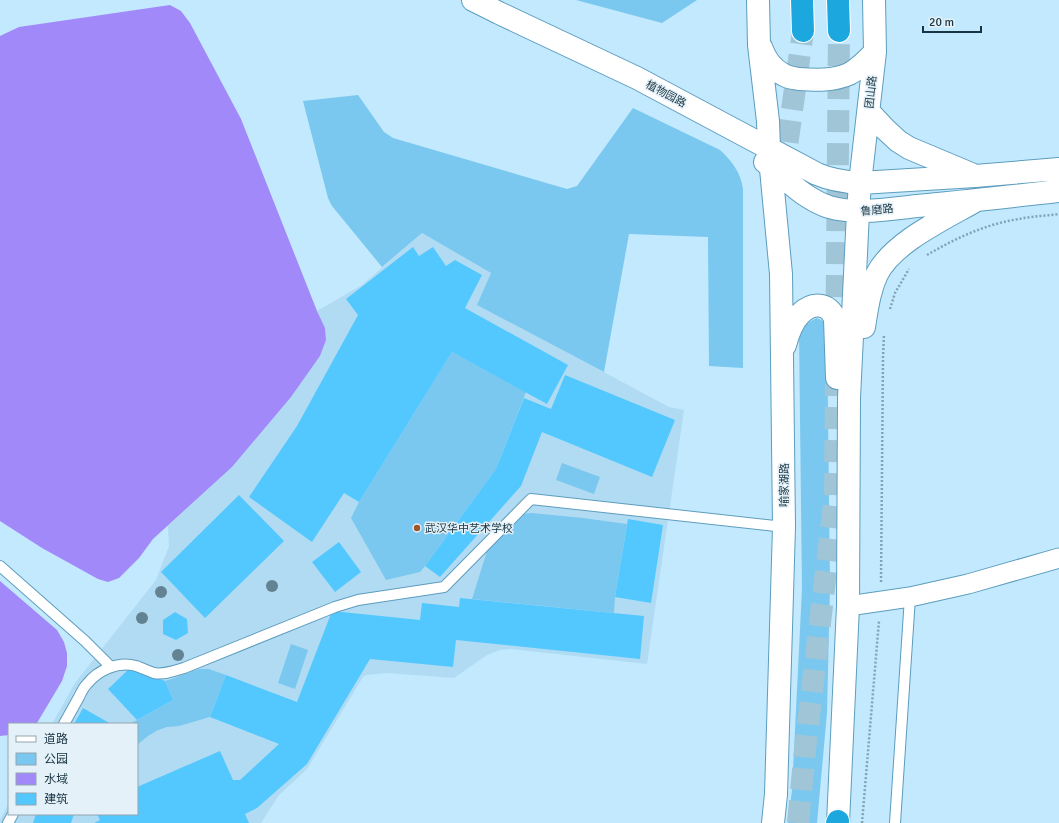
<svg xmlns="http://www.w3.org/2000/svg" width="1059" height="823" font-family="Signika,'Noto Sans SC',sans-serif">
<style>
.built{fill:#b1dbf3}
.green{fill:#7ac8ef}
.water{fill:#a289fa}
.building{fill:#53c8fe}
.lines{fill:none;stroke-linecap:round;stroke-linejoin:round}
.highway-tunnel{stroke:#a0c5d7;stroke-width:22;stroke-dasharray:22 11;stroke-linecap:butt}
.lane-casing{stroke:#5d9dbe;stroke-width:12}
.street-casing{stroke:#5d9dbe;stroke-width:21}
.secondary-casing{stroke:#5d9dbe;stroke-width:24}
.highway-casing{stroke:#fff;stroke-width:24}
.path{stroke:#81a4b5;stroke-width:2.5;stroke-dasharray:2 2;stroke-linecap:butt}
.lane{stroke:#fff;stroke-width:10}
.street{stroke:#fff;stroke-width:19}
.secondary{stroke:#fff;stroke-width:22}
.highway{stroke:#1ca8de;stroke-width:22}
.tree{fill:#638392}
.poi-dot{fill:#9c572a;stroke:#e5f1f8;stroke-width:1.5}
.labels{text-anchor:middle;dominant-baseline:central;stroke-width:3;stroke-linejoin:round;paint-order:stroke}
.street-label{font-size:11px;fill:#183441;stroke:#e5f1f8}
.poi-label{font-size:11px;fill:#183441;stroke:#e5f1f8;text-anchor:start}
</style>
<rect width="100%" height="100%" fill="#c2e9fd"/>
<path class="built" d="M422 233 491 273 478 305 669 407 684 410 647 664 511 649 500 650 487 655 454 678 387 673 366 675 363 677 307 769 279 795 261 823H0V820L9 803V814H137V724H52L75 683 156 580 169 546 168 526 232 467 291 397 320 356 326 340 325 328 317 311 362 285Z"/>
<path class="green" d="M576 0H697L662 23Z
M358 95 384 132 393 138 567 189 577 186 633 108 720 150C732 161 741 173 743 189V368L709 366 708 237 629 234 604 372 477 305 491 273 422 233 382 267 332 206 328 198 303 101Z
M817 318 825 322 827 326 830 585 827 713 817 823H788L792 790 802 589 799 332C805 325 809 321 817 318Z
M452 352 526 392 496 469 425 566 420 572 386 580 351 518 359 502Z
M562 463 600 477 594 494 556 480Z
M532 513 583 518 627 524 615 597 614 613 472 599 487 551 490 538 520 514Z
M291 644 308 650 295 689 278 683Z
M199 669H209L226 675 210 717 179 726 167 727 158 730 148 736 137 745V724H130L173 700 165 681C177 678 188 672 199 669Z"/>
<path class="water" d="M170 5 181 11 190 23 241 119 317 311 325 328 326 340 320 356 291 397 232 467 153 539 139 558 119 578 108 582 98 579 42 548 0 521V36L19 27Z
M0 581 57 630 64 642 67 653V666L62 681 37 723 34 724H9V735L0 736Z"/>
<path class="building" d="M413 247 419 256 433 247 446 266 455 260 482 275 465 308 568 365 547 404 452 352 359 502 344 493 312 542 249 497 297 426 358 315 346 299Z
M565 375 675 420 652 477 542 432 521 486 440 577 425 566 496 469 524 398 551 409Z
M239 495 284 541 205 618 161 572Z
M628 519 663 525 651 603 615 597Z
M339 542 361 572 335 592 312 562Z
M460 598 644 616 640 659 456 640 453 667 370 659 307 764 257 808 245 814 249 823H94L100 820 97 814H137V787L220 751 233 780H240L279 744 210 717 226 675 297 702 332 611 420 620 422 603 459 607Z
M175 612 187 619 188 633 176 640 163 634V620Z
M130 668 165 681 173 700 137 720 108 689Z
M83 708 111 724H74Z
M36 814H74L71 823H33Z"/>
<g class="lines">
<path class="highway-tunnel" d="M783 175 803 31
M798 823 805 750 835 496 839 31"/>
<defs>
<path id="lane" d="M0 566 85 641 111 667
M64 724C69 715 74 706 79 697 81 693 83 688 87 684 98 670 118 661 136 666 142 668 148 671 154 673 164 675 174 671 184 668L335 607 358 600 444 587 531 499 784 527
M8 823 13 814
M895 823 910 597"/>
<path id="street" d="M848 606 910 597 968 584 1059 558"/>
<path id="secondary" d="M473 0 499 13 637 78 817 174C831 180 845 182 860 183L975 176 1059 169
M758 0 759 45 768 121 769 148 781 274 784 527 776 794 773 823
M761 47C766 60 772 69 784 75 789 78 794 78 799 79 816 80 833 81 849 74 859 69 867 60 875 52
M869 112 885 129 898 141 909 148 971 174
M765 162C785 178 804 199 829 207 858 215 888 209 917 206 964 202 1012 196 1059 191
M864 327C867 309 869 291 877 274 893 242 946 218 977 200
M785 345C788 334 792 322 800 314 812 302 829 302 835 319L837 378
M838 823 848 606 849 398 858 212 860 183 875 52 874 0"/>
<path id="highway" d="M802 0 803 31
M838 0 839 31
M837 823 838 821"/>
</defs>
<use href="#lane" class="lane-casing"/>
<use href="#street" class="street-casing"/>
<use href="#secondary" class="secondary-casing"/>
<use href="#highway" class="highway-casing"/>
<path class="path" d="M927 255C956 238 986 224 1019 219 1032 216 1046 216 1059 214
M890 309 895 293 909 269
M881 582 883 357 884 334
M862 823 879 621"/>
<use href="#lane" class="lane"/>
<use href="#street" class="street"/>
<use href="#secondary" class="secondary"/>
<use href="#highway" class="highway"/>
</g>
<g class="tree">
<circle cx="272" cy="586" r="6"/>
<circle cx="161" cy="592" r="6"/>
<circle cx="142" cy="618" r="6"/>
<circle cx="178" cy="655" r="6"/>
</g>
<circle class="poi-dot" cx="417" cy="528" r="4"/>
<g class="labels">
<g class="street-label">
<text transform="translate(871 92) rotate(-84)">团山路</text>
<text transform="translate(666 94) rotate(28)">植物园路</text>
<text transform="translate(877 210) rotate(-5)">鲁磨路</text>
<text transform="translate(784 485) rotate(-90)">喻家湖路</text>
</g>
<g class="poi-label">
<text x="425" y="528">武汉华中艺术学校</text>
</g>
</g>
<rect x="8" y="723" width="130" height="92" fill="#e5f1f8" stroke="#93a5af"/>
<rect x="16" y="736" width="20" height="6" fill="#ffffff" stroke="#93a5af"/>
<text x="44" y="743" font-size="12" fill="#183441">道路</text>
<rect x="16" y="753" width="20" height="12" fill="#7ac8ef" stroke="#93a5af"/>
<text x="44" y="763" font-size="12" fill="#183441">公园</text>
<rect x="16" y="773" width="20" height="12" fill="#a289fa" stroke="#93a5af"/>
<text x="44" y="783" font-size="12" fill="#183441">水域</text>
<rect x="16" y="793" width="20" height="12" fill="#53c8fe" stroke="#93a5af"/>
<text x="44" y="803" font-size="12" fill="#183441">建筑</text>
<path d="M923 26v6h58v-6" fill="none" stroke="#183441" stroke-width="2"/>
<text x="929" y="26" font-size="12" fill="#183441" stroke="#e5f1f8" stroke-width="3" paint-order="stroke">20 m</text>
</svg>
